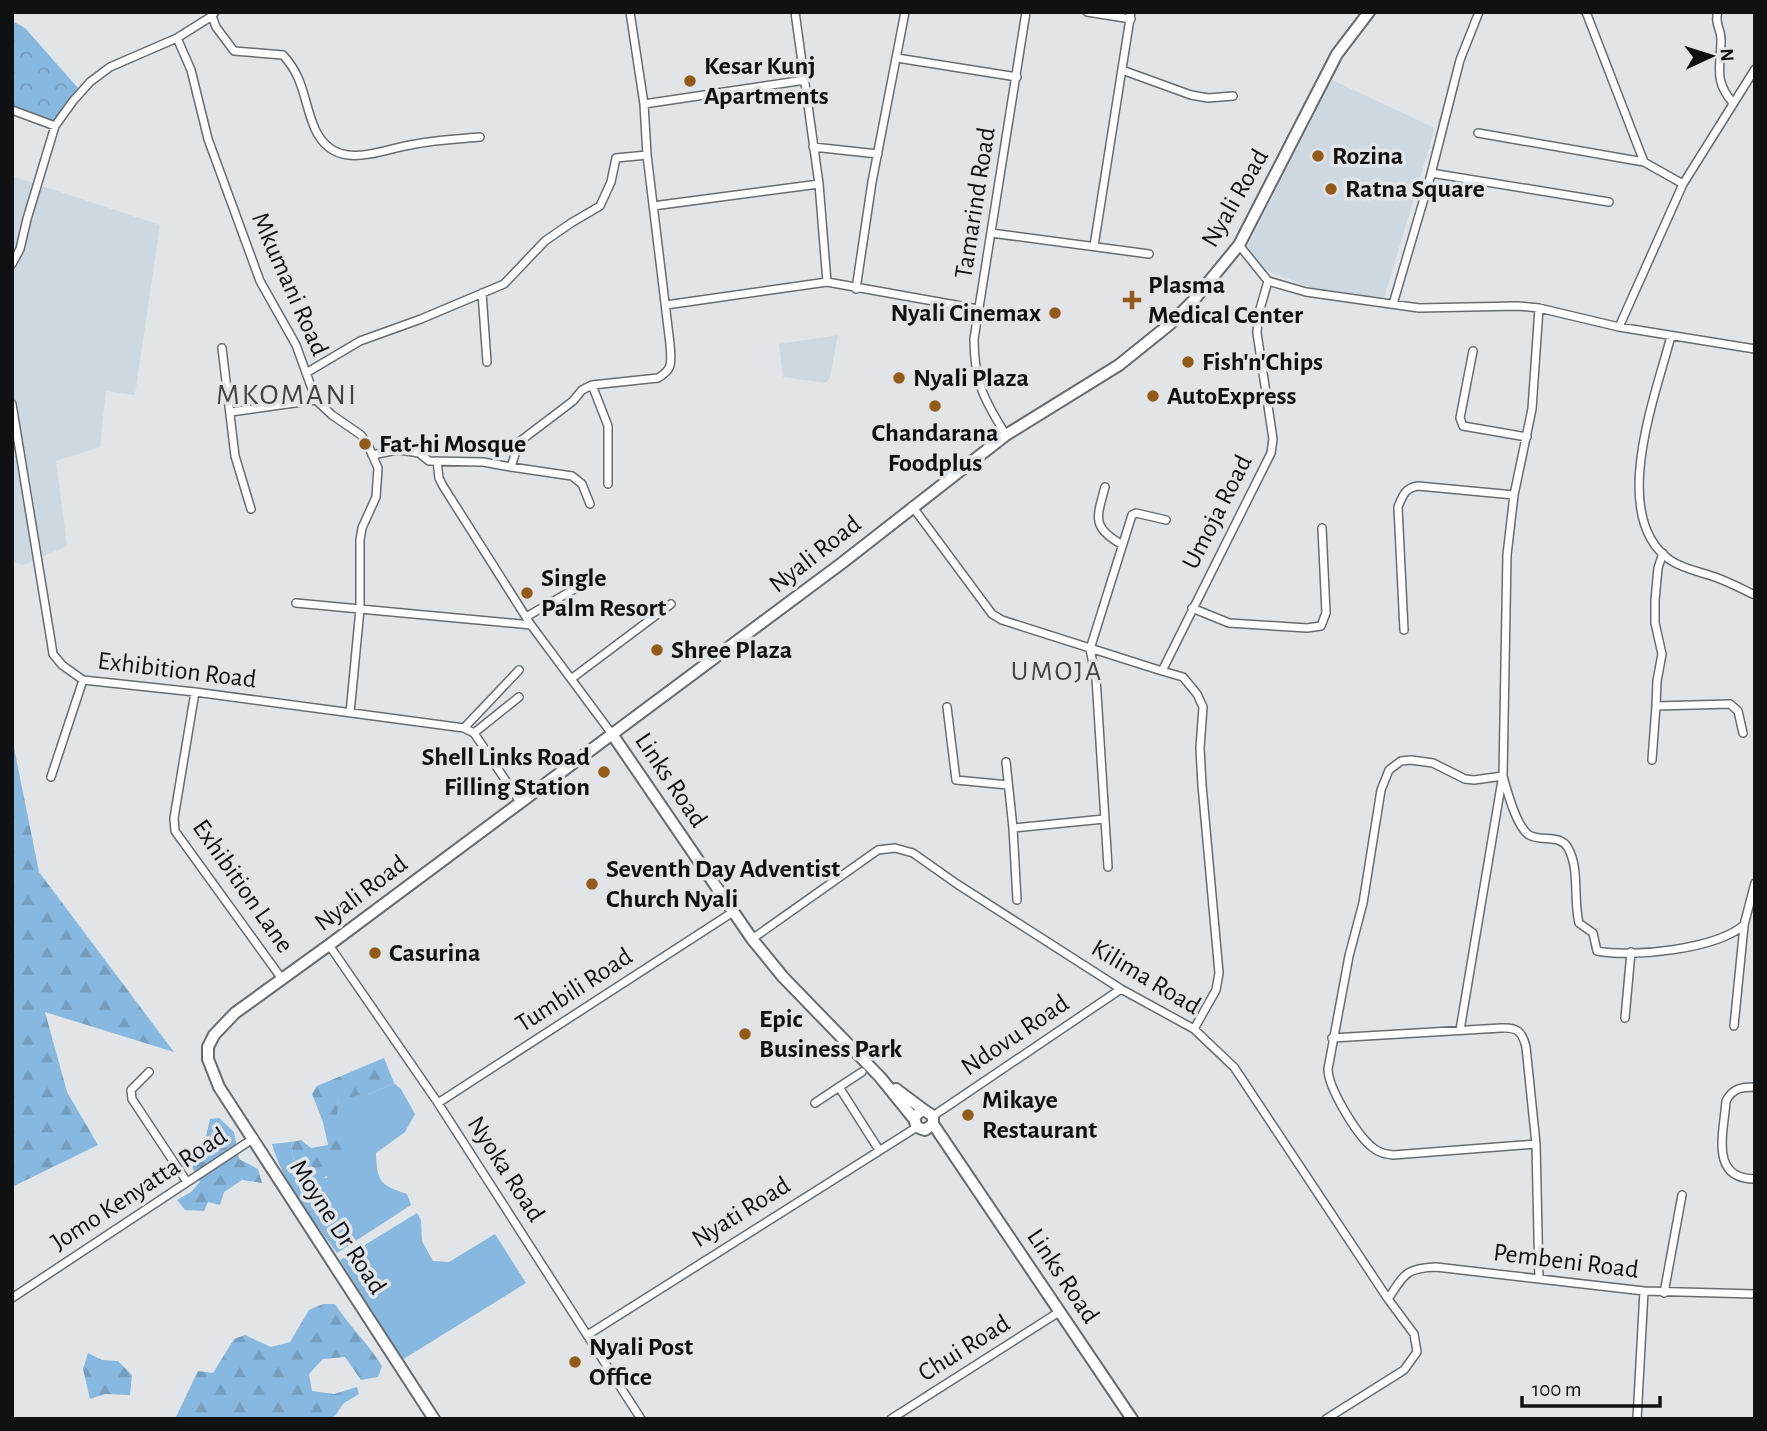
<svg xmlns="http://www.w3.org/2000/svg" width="1767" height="1431" font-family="'Alegreya Sans',sans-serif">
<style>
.built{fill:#ced8e0}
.grass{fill:#87b8df}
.forest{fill:url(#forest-firs)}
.park{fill:url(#park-crowns)}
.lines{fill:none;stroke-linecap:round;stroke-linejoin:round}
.street-casing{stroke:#696c6f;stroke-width:10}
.secondary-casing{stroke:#696c6f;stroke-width:14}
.street{stroke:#fff;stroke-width:7}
.secondary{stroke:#fff;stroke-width:10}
.poi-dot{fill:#945a18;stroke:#e1e5e8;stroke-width:2.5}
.labels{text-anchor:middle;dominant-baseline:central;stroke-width:7;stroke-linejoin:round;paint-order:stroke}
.poi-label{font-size:26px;font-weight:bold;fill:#101112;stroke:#e1e5e8;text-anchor:start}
.street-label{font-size:26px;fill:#101112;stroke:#e1e5e8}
.neighbourhood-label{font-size:28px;letter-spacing:2px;fill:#424548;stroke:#e1e5e8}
.quarter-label{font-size:30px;letter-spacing:2px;fill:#424548;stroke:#e1e5e8}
</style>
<defs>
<pattern id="forest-firs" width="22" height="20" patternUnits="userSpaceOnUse" patternTransform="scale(1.75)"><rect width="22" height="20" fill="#87b8df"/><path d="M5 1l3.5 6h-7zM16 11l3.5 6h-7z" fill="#749dbe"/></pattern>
<pattern id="park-crowns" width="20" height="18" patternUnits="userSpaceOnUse" patternTransform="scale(1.75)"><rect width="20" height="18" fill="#87b8df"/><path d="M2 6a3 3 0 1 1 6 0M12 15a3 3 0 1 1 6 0" fill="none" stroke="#749dbe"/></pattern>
</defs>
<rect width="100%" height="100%" fill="#e1e5e8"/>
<path class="built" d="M1332 80 1435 128 1384 298 1319 291 1258 267 1248 245Z
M12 176 160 225 135 395 106 391 100 447 56 461 67 546 24 565 12 562Z
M838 335 830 377 826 383 783 377 779 344Z"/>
<path class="grass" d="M394 1083 401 1089 415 1114 405 1132 376 1153C377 1182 380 1185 407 1194L411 1205 337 1253C312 1218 284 1186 272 1144L291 1142 296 1174 327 1178 339 1098 372 1093Z
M417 1213 421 1220 422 1241 433 1261 449 1262 495 1234 526 1283 402 1360 340 1260Z"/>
<path class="forest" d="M12 738 39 872 174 1052 45 1012 67 1092 98 1145 12 1187Z
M384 1058 394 1083 372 1093 339 1099 336 1122 352 1140 345 1167 311 1184 296 1174 291 1142 301 1140 311 1148 328 1145 323 1122 312 1094 317 1086Z
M219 1118 234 1132 239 1159 258 1169 262 1183 242 1180 224 1192 220 1205 208 1202 204 1211 185 1210 177 1200 191 1192 200 1182 191 1165 193 1155 204 1145 210 1119Z
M323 1304H335C349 1326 368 1343 382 1366L378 1377 361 1380 345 1357 323 1359 309 1374 312 1391 334 1394 357 1387 359 1394 344 1403 335 1416 327 1419H175L198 1371 213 1373 234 1339 245 1335 271 1347 290 1342 309 1310Z
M88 1353 102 1360 118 1361 132 1375 130 1395 105 1394 90 1399 83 1369Z"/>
<path class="park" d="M12 21 25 28 78 88 55 126 12 109Z"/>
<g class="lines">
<defs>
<path id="street" d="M215 12 212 16 216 27 234 51 283 55C305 79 303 101 315 129 335 172 376 151 410 145 433 140 457 139 480 137
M795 12 819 184 827 282
M1087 12 1131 19
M1586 12 1644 162 1683 184
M1718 12C1714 23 1721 29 1721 39 1721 67 1713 80 1733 103
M177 38 191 70 208 139 260 281 296 345 316 400 332 415 361 435 368 445 378 468 376 497 362 528 360 540V609L296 603
M897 58 1017 77
M1122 70 1191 95 1208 98 1233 96
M644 104 805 80
M12 110 55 126 73 101 90 82 110 67 177 38 212 16
M1478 133 1644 162
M813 147 878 154
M1431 173 1609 202
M653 206 819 184
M991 233 1149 254
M1239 245 1268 281 1306 292 1419 308 1518 306 1539 308 1619 327 1755 349
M1094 246 1131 12
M12 264 20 249 27 219 55 126
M856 289 872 182 905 12
M482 293 487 362
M1393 304 1430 178 1460 60 1479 12
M666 305 827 282 978 309
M1619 327 1683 184 1755 69
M1671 336C1656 395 1608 516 1670 560 1683 569 1701 572 1715 577 1729 582 1742 589 1755 595
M222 348 235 456 251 509
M1473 351 1460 418 1463 426 1527 437
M306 373 360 341 421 319 504 284 545 241 571 223 600 206 611 182 616 158 647 155
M592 385 608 426V484
M12 404 51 641 53 654 62 665 83 680 195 692 464 728 474 733 520 802
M231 412 316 400
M1006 435C984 400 974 381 974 339L1026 12
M372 455 397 450 407 451 419 453 429 461 483 462 511 467 519 442 573 401 582 390 592 385 658 378C674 369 671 361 670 344L647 155 644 104 630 12
M437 461 439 478 443 486 531 625
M511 467 572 476 582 484 590 504
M1105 487C1097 517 1091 527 1121 544
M912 506 992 614 1002 620 1162 671 1271 453 1273 439 1257 333 1258 316 1268 281
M1192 608 1229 623 1307 628 1321 626 1326 613 1322 528
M526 617 578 587
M1404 630 1398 507C1403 495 1405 488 1418 486L1514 495
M1162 671 1183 677 1197 694 1203 707 1200 748 1202 785 1219 973 1216 990 1194 1029
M571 679 671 604
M195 692 174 818 175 831 282 979
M1656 706 1657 681 1662 654 1655 623V600L1658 568 1663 553
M947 707 956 780 1008 785
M350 713 360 609 531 625 612 734
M464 728 519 670
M474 733 519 697
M1652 760 1656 706 1730 704 1738 711 1743 733
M1006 762 1013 828 1017 900
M1503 776C1507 791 1516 826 1529 835 1541 842 1561 834 1568 848 1580 869 1573 899 1579 923L1593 933 1597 951C1633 958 1716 949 1744 925L1755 883
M51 777 83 680
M1013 828 1104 819
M1108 867 1096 678 1090 649 1132 515 1136 513 1166 520
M752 939 878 850 895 848 913 853 957 884 1121 989 1194 1029 1234 1067 1388 1299 1414 1334 1417 1352 1404 1370 1326 1419
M329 945 438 1103 641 1419
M1625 1018 1631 952
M1734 1026 1744 926
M1460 1030 1502 780
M1332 1038 1501 1028C1517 1027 1522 1031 1526 1047L1536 1144 1539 1279
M149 1072 131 1090 132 1099 187 1182
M862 1072 839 1087 879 1150
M1755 1087C1741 1087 1733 1088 1726 1101 1724 1132 1709 1179 1755 1179
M438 1103 733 912
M815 1103 839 1087
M933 1116 1121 989
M1536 1144 1393 1155C1385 1154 1379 1153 1372 1147 1357 1135 1328 1088 1328 1069L1349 956 1363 903 1381 790 1389 770 1401 761 1411 760 1433 763 1465 779 1474 780 1503 776 1507 555 1514 495 1532 409 1539 308
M1664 1293 1682 1195
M12 1298 254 1138
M1388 1299C1404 1275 1405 1268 1436 1267L1644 1291 1755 1294
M589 1334 917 1127
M891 1419 1059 1312
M1637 1419 1644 1291"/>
<path id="secondary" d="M612 734 752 939 783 977 880 1077 914 1119 917 1127 925 1130 933 1124V1116L924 1110 918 1113 914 1119
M896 1089 924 1110
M933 1124 1132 1419
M434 1419 219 1087 208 1059V1047L214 1035 235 1013 329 945 842 563 1006 435 1119 365 1170 324 1193 301 1239 245 1337 54 1369 12"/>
</defs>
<use href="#street" class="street-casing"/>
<use href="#secondary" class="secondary-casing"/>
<use href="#street" class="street"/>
<use href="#secondary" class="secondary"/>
</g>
<g class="poi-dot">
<circle cx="690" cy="81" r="7"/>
<circle cx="1318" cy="156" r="7"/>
<circle cx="1331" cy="189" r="7"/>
<path d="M1128.5 289.5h7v7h7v7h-7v7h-7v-7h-7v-7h7z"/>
<circle cx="1055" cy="313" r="7"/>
<circle cx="1188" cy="362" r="7"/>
<circle cx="899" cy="378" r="7"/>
<circle cx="1153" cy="396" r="7"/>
<circle cx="935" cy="406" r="7"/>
<circle cx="365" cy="444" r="7"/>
<circle cx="527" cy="593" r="7"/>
<circle cx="657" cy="650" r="7"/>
<circle cx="604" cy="772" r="7"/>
<circle cx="592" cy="884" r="7"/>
<circle cx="375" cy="953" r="7"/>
<circle cx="745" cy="1034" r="7"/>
<circle cx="968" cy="1115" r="7"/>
<circle cx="575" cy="1362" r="7"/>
</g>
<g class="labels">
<g class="poi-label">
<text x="704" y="66">Kesar Kunj<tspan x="704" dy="30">Apartments</tspan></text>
<text x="1332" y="156">Rozina</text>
<text x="1345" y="189">Ratna Square</text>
<text x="1148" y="285">Plasma<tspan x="1148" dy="30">Medical Center</tspan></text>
<text x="1041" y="313" text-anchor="end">Nyali Cinemax</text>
<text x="1202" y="362">Fish'n'Chips</text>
<text x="913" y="378">Nyali Plaza</text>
<text x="1167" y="396">AutoExpress</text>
<text x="935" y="433" text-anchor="middle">Chandarana<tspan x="935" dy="30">Foodplus</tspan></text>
<text x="379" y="444">Fat-hi Mosque</text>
<text x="541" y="578">Single<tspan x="541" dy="30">Palm Resort</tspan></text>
<text x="671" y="650">Shree Plaza</text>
<text x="590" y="757" text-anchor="end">Shell Links Road<tspan x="590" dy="30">Filling Station</tspan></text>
<text x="606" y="869">Seventh Day Adventist<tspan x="606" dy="30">Church Nyali</tspan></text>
<text x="389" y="953">Casurina</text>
<text x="759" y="1019">Epic<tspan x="759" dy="30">Business Park</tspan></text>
<text x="982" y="1100">Mikaye<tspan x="982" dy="30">Restaurant</tspan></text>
<text x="589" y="1347">Nyali Post<tspan x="589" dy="30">Office</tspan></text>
</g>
<g class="street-label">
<text transform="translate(1235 198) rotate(-60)">Nyali Road</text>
<text transform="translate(975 203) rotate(-81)">Tamarind Road</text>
<text transform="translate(290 284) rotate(66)">Mkumani Road</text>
<text transform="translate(1217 512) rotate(-63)">Umoja Road</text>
<text transform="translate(815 554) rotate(-38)">Nyali Road</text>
<text transform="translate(177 670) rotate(7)">Exhibition Road</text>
<text transform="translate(671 780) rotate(56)">Links Road</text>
<text transform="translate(243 886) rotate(55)">Exhibition Lane</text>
<text transform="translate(361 893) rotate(-37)">Nyali Road</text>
<text transform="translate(1146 977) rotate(31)">Kilima Road</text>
<text transform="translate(574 990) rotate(-33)">Tumbili Road</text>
<text transform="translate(1015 1035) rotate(-34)">Ndovu Road</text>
<text transform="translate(506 1169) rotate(57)">Nyoka Road</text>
<text transform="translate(139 1189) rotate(-33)">Jomo Kenyatta Road</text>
<text transform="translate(741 1212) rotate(-32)">Nyati Road</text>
<text transform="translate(338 1227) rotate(57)">Moyne Dr Road</text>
<text transform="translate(1566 1261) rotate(7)">Pembeni Road</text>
<text transform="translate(1063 1276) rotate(56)">Links Road</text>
<text transform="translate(964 1348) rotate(-32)">Chui Road</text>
</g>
<g class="neighbourhood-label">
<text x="1057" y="672">UMOJA</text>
</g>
<g class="quarter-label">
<text x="287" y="395">MKOMANI</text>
</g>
</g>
<rect width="1767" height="1431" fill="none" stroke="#101112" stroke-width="28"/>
<g transform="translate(1711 56) rotate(86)" stroke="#e1e5e8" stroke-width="5" paint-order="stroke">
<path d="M0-5L12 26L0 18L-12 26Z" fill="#101112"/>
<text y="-10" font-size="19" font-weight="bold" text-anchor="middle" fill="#101112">N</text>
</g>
<path d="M1522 1396v10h138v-10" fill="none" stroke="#101112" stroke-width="3.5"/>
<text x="1532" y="1396" font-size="21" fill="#101112" stroke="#e1e5e8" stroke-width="5" paint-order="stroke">100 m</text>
</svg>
